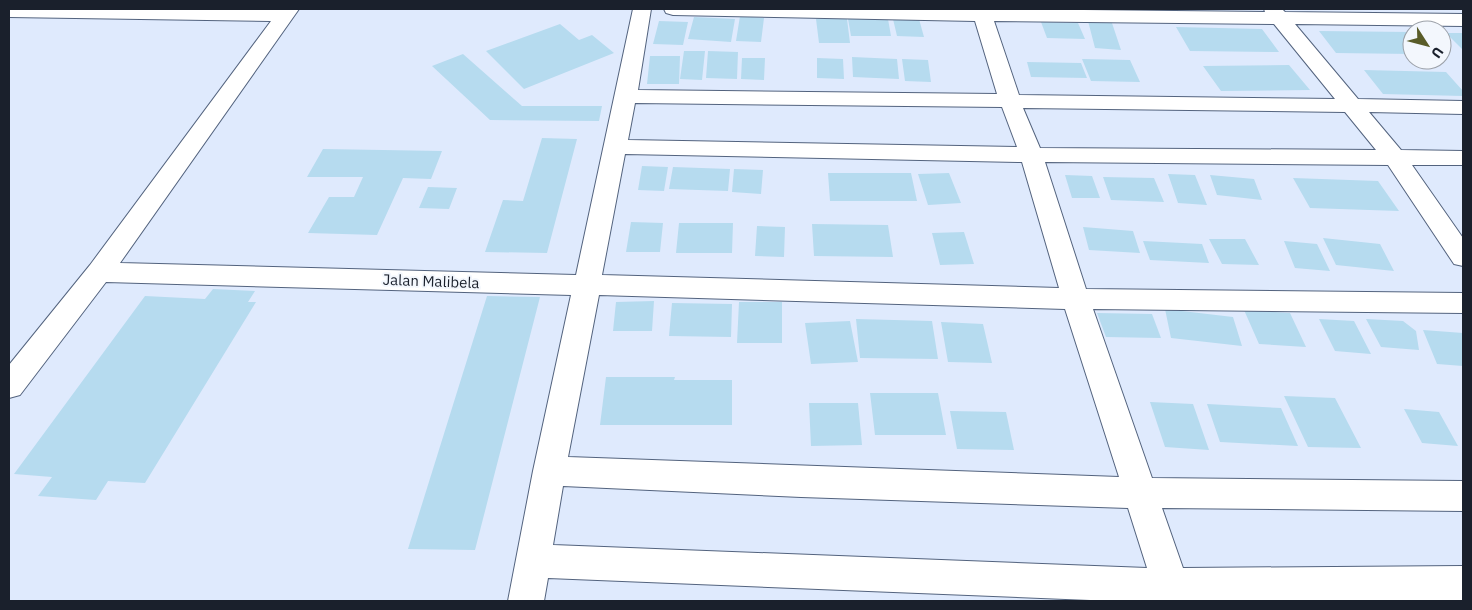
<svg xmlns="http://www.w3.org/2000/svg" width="1472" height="610" font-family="'IBM Plex Sans',sans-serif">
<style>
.building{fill:#b6dbef}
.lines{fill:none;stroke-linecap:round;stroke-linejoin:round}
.minor-casing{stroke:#53637e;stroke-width:2}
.minor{fill:#fff;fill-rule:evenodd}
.labels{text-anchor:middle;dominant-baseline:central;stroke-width:4;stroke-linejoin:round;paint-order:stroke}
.street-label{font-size:15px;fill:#1a202c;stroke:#f3f7fd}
</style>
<rect width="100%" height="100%" fill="#dfeafd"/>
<path class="building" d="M740 16 764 18 761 42 736 41Z
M694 17 735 19 731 42 688 39Z
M816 19H847L850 43H819Z
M848 19H888L891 36H851Z
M893 19H919L924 37 897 36Z
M659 21 688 22 683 45 653 44Z
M1088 21 1112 23 1121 50 1095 48Z
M1041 22 1078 23 1085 39 1047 38Z
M560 24 579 40 592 35 614 53 524 89 486 51Z
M1176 27 1262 29 1279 52 1190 51Z
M1319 31 1410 32 1412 34V54L1336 53Z
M1446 33H1463V50Z
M684 51H705L702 80 680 79Z
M708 51 738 52 737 79 706 78Z
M463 54 522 106H602L599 121 490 120 432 66Z
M650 56H680L679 84H647Z
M852 57 897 59 899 79 853 77Z
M742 58H765L764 80 741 79Z
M817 58 843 59 844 79 817 78Z
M902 59 928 60 931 82 905 81Z
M1082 59 1130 60 1140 82 1091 81Z
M1027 62 1081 63 1087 78 1031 77Z
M1289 65 1310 90 1221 91 1203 66Z
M1364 70 1446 72 1463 91V96L1383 94Z
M542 138 577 139 547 253 485 252 503 200 523 201Z
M323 149 442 151 431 179 403 178 377 235 308 233 329 197H354L363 177H307Z
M642 166 668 167 664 191 638 190Z
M673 167 730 169 728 191 669 189Z
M734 169 763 170 761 194 732 192Z
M828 173H911L917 201H830Z
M949 173 961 203 928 205 918 174Z
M1168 174 1195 175 1207 205 1178 203Z
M1065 175 1092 176 1100 198H1072Z
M1210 175 1254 179 1262 200 1217 195Z
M1103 177 1154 178 1164 202 1111 200Z
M1293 178 1378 181 1399 211 1310 208Z
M428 187 457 188 449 209 419 208Z
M631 222 663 223 660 252H626Z
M679 223H733L732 253H676Z
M812 224 888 225 893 257 814 256Z
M757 226 785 227 784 257 755 256Z
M1083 227 1133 231 1140 253 1089 250Z
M964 232 974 264 940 265 932 233Z
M1323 238 1380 244 1394 271 1336 265Z
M1209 239H1245L1259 265 1222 264Z
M1143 241 1202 244 1209 263 1150 260Z
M1284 241 1317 244 1330 271 1295 268Z
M213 289 255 291 248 302H256L145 483 108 481 96 500 38 496 52 477 14 474 145 296 205 299Z
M487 296 540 297 475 550 408 549Z
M654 301 652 331H613L616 302Z
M739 302H782V343H737Z
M672 303 732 304 731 337 669 336Z
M1165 309 1233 317 1242 346 1171 338Z
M1244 310 1290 313 1306 347 1259 344Z
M1097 313 1152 314 1161 338 1106 337Z
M856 319 932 321 938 359 860 358Z
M1319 319 1354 321 1371 354 1335 351Z
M1366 319 1403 321 1416 331 1419 350 1381 347Z
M850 321 858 362 811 364 805 323Z
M941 322 983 324 992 363 948 362Z
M1423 330 1463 333V366L1437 364Z
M606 377H675L674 380H732V425H600Z
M870 393H938L946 435H875Z
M1284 396 1335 398 1361 448 1308 447Z
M1150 402 1193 404 1209 450 1165 447Z
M809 403H858L862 445 811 446Z
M1207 404 1281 408 1298 446 1220 442Z
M1404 409 1439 412 1458 446 1422 443Z
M950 411 1006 412 1014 450 957 449Z"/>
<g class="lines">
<defs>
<path id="minor" d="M9 9H299L120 263 576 275 633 9H651L638 90 997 94 975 21 673 15 666 13 664 9H990L1265 12 1264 9H1282L1285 12 1463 14V26L1295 24 1358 99 1463 101V114L1369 112 1401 150 1463 151V165H1412L1463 238V266L1454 264 1388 165 1045 162 1086 289 1463 293V313L1093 309 1152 478 1463 481V511L1162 508 1183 568 1463 566V600L1115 601 548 578 544 601H508L533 471 571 295 106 282 20 395 9 398V365L90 265 271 21 9 17ZM994 21 1274 24 1335 99 1019 95ZM635 103 1002 107 1017 147 628 140ZM1023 108 1345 112 1376 150 1040 148ZM625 154 1022 162 1059 288 602 275ZM599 295 1065 309 1119 477 568 457ZM563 486 801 497 1128 508 1147 568 553 545Z"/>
</defs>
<use href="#minor" class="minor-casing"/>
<use href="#minor" class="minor"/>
</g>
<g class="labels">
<g class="street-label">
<text transform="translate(431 281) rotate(2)">Jalan Malibela</text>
</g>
</g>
<rect width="1472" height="610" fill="none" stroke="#1a202c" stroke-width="20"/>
<g transform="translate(1427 45) rotate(126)"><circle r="24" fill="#f3f7fd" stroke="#9ca1a9"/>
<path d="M0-4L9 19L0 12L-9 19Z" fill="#595c29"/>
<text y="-8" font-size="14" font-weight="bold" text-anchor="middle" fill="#1a202c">U</text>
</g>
</svg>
